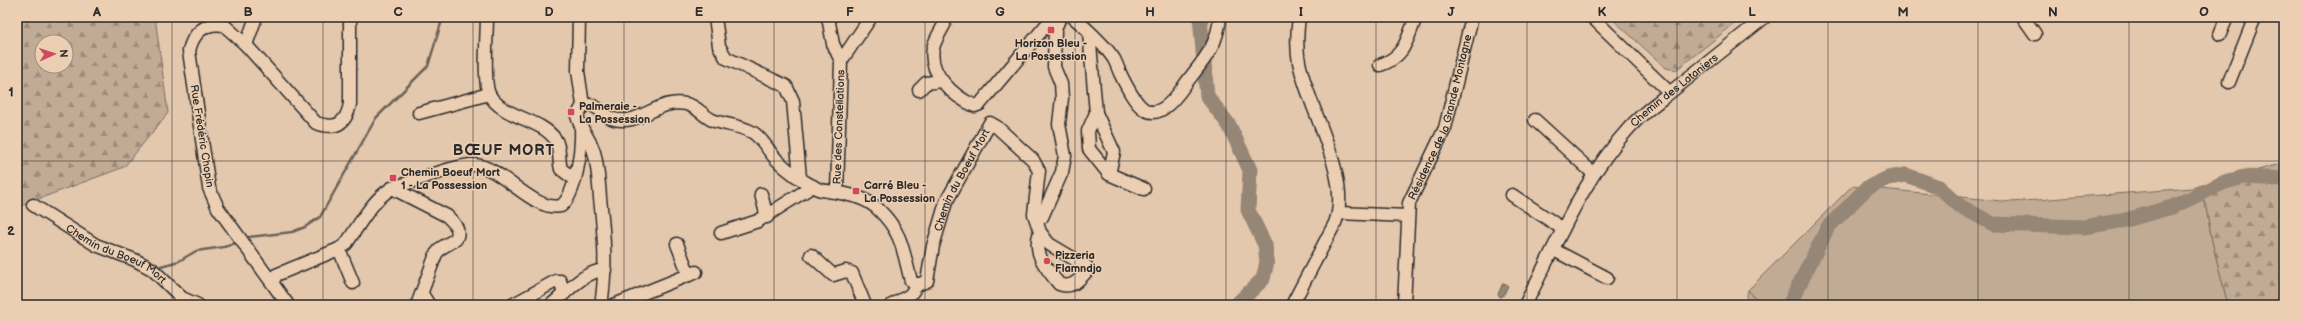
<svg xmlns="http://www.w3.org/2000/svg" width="2301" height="322" font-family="'Balsamiq Sans',sans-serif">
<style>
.grass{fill:#c2ab95;stroke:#766b60}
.forest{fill:url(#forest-firs);stroke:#766b60;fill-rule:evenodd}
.water{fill:url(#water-waves);stroke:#6b6258}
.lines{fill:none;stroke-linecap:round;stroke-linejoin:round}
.stream{stroke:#6b6258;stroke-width:2.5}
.river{stroke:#968676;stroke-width:15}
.minor-casing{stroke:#2b2b2b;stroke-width:15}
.minor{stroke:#eccfb3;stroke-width:12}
.grid{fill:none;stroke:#2b2b2b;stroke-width:1;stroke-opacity:0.55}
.poi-dot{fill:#d1495b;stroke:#eccfb3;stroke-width:1.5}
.labels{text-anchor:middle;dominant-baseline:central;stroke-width:3;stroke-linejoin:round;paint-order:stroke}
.poi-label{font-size:11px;font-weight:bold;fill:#2b2b2b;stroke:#eccfb3;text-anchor:start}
.street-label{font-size:11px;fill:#2b2b2b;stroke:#eccfb3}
.district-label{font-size:15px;font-weight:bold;letter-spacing:1px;fill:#2b2b2b;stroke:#eccfb3}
.neatline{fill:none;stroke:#2b2b2b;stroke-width:1.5}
.grid-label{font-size:13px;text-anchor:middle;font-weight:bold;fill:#2b2b2b}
</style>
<defs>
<pattern id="forest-firs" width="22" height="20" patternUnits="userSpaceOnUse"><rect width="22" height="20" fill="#c2ab95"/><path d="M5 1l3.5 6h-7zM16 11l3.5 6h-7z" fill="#9e8b7a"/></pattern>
<pattern id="water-waves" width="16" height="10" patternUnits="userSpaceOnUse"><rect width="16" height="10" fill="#968676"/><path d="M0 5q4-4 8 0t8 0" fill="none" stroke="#7b6e61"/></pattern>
</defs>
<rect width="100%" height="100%" fill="#e4c8ae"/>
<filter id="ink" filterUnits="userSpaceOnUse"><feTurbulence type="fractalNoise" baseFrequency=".025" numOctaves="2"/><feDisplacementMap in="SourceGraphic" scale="8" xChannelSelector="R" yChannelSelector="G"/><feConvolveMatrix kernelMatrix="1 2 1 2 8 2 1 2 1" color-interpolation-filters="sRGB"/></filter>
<g filter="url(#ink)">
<path class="grass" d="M2202 185 2212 241 2228 305H1761L1748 290 1852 186 2011 202 2192 188Z"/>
<path class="forest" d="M17 17H155L168 113 124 167 17 207ZM42 42H66V66H42Z
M1610 17H1743L1676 70 1666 68Z
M2284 163V305H2228L2212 241 2202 185Z
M1748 290 1761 305H1745Z"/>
<path class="water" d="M1503 283 1508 286 1503 296 1500 297 1498 294Z"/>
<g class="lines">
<path class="stream" d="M249 237 292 232 305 227 320 217 376 118 428 66 443 17
M161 266 179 261 196 251 224 247 235 243"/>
<path class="river" d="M1200 17 1207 96 1229 125 1250 170 1248 210 1265 245 1267 262 1263 279 1236 305
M1789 305 1828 227 1867 188 1888 178 1906 175 1939 187 1960 206 1993 224 2083 227 2126 220 2172 207 2225 182 2244 177 2284 179"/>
<defs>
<g id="minor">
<path d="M487 17C487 34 483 81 489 94 502 118 540 118 555 139 561 148 558 159 561 169L574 179"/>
<path d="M579 17 578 71 583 105"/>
<path d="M715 17 719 46 726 58 786 86 793 101 800 178"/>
<path d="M828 17 833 44 841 61 837 192"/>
<path d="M1073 17C1087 29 1104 44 1114 59 1116 63 1118 68 1120 73 1139 113 1153 130 1184 86 1202 61 1217 49 1220 17"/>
<path d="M1592 17 1669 92"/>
<path d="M2023 17 2035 34"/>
<path d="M944 25C940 32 935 40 933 48 928 74 954 97 975 106L980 104 1053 17"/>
<path d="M1089 32 1096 113 1088 131 1089 149 1109 174 1144 189"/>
<path d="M2220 34 2227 17"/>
<path d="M246 45 256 17"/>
<path d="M841 61 871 17"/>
<path d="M1380 65C1405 57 1407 39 1416 17"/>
<path d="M2229 82 2255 17"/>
<path d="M919 90 926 83 941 81"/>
<path d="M419 113 489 94"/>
<path d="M1096 113 1114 152 1109 174"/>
<path d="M1535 120 1594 174"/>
<path d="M392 188 447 216C454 223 461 229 456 239L441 248 436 254 417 305"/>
<path d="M761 194 767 217"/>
<path d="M1512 195 1563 229"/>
<path id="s1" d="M33 205 96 245 135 260 152 269 182 298 198 305"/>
<path d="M1339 213 1407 216"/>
<path d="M1036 219 1042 217 1062 172 1065 156 1059 124 1062 98 1061 84 1054 67 1055 29 1060 17"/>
<path d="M721 233 758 221 813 186"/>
<path d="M677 244 689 275"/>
<path d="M339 249 353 283"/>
<path d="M1554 250 1607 278"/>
<path d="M811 255 833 275 846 271 852 273 865 305"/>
<path d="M273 281 276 275 339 249 346 244C360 224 371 201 392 188 410 183 460 163 475 165 502 167 533 212 561 206 576 195 582 148 581 129"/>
<path d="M422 294 429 305"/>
<path d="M288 305 218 208 209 188 189 51C193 33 205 22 224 25L246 45 316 123C336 130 346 124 350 104V17"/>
<path d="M512 305 556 281H560L564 294"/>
<path d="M551 305C567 292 584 271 605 270"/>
<path id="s2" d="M601 305C607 268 604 234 600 198 599 183 598 167 594 152 590 139 581 130 577 116L583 105C600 103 601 116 614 119 641 126 658 98 686 104 697 106 702 115 712 120 725 125 739 125 752 132 763 138 769 153 778 161 789 172 804 182 818 189 823 191 830 191 835 192 852 195 867 198 879 210 903 233 903 252 911 281L917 285 927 281 933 246 946 202 990 123 997 127 1033 160 1039 171 1034 214 1040 232 1049 244 1086 266 1087 271C1078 281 1072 289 1059 284 1046 268 1032 253 1040 232"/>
<path d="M614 305 696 272"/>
<path d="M892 305 910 295 917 285"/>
<path d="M1292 305 1335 223C1353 178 1308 109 1299 62 1296 47 1297 32 1299 17"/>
<path id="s3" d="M1404 305 1409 203 1445 128 1472 17"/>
<path id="s4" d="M1525 305C1556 245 1583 178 1629 128 1639 117 1651 107 1663 98 1697 71 1731 44 1765 17"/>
</g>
</defs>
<use href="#minor" class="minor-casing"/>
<use href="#minor" class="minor"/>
</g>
</g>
<path class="grid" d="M172 17V305M323 17V305M473 17V305M624 17V305M774 17V305M925 17V305M1075 17V305M1226 17V305M1376 17V305M1527 17V305M1677 17V305M1828 17V305M1978 17V305M2129 17V305M17 161H2284"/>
<g class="poi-dot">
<rect x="1047" y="26" width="8" height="8" rx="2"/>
<rect x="567" y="108" width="8" height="8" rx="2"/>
<rect x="389" y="174" width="8" height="8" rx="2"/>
<rect x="852" y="187" width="8" height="8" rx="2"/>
<circle cx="1047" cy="261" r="4"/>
</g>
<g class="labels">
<g class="poi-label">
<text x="1051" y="43" text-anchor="middle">Horizon Bleu -<tspan x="1051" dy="13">La Possession</tspan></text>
<text x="579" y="106">Palmeraie -<tspan x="579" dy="13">La Possession</tspan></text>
<text x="401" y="172">Chemin Boeuf Mort<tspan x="401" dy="13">1 - La Possession</tspan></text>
<text x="864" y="185">Carré Bleu -<tspan x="864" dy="13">La Possession</tspan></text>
<text x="1055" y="255">Pizzeria<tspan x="1055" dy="13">Flamndjo</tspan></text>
</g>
<g class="street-label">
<text stroke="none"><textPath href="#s4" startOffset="265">Chemin des Lataniers</textPath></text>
<text stroke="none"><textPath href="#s3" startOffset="194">Résidence de la Grande Montagne</textPath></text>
<text transform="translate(839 127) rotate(-88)">Rue des Constellations</text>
<text transform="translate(202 136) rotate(81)">Rue Frédéric Chopin</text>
<text stroke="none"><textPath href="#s2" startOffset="748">Chemin du Boeuf Mort</textPath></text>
<text stroke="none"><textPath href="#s1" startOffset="97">Chemin du Boeuf Mort</textPath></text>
</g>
<g class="district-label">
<text x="504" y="150">BŒUF MORT</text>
</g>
</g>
<rect width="2301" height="322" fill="none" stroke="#eccfb3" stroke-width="44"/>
<g transform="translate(54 54) rotate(87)"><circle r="19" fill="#eccfb3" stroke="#9f8d7d"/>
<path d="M0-3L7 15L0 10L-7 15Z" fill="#d1495b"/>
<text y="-6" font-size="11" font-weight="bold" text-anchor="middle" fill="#2b2b2b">N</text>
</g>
<rect x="22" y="22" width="2257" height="278" class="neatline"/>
<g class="grid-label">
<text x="97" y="16">A</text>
<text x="248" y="16">B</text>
<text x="398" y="16">C</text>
<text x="549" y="16">D</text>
<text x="699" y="16">E</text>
<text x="850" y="16">F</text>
<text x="1000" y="16">G</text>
<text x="1150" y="16">H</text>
<text x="1301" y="16">I</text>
<text x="1451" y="16">J</text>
<text x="1602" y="16">K</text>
<text x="1752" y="16">L</text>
<text x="1903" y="16">M</text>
<text x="2053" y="16">N</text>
<text x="2204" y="16">O</text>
<text x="11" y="96">1</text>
<text x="11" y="235">2</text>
</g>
</svg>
